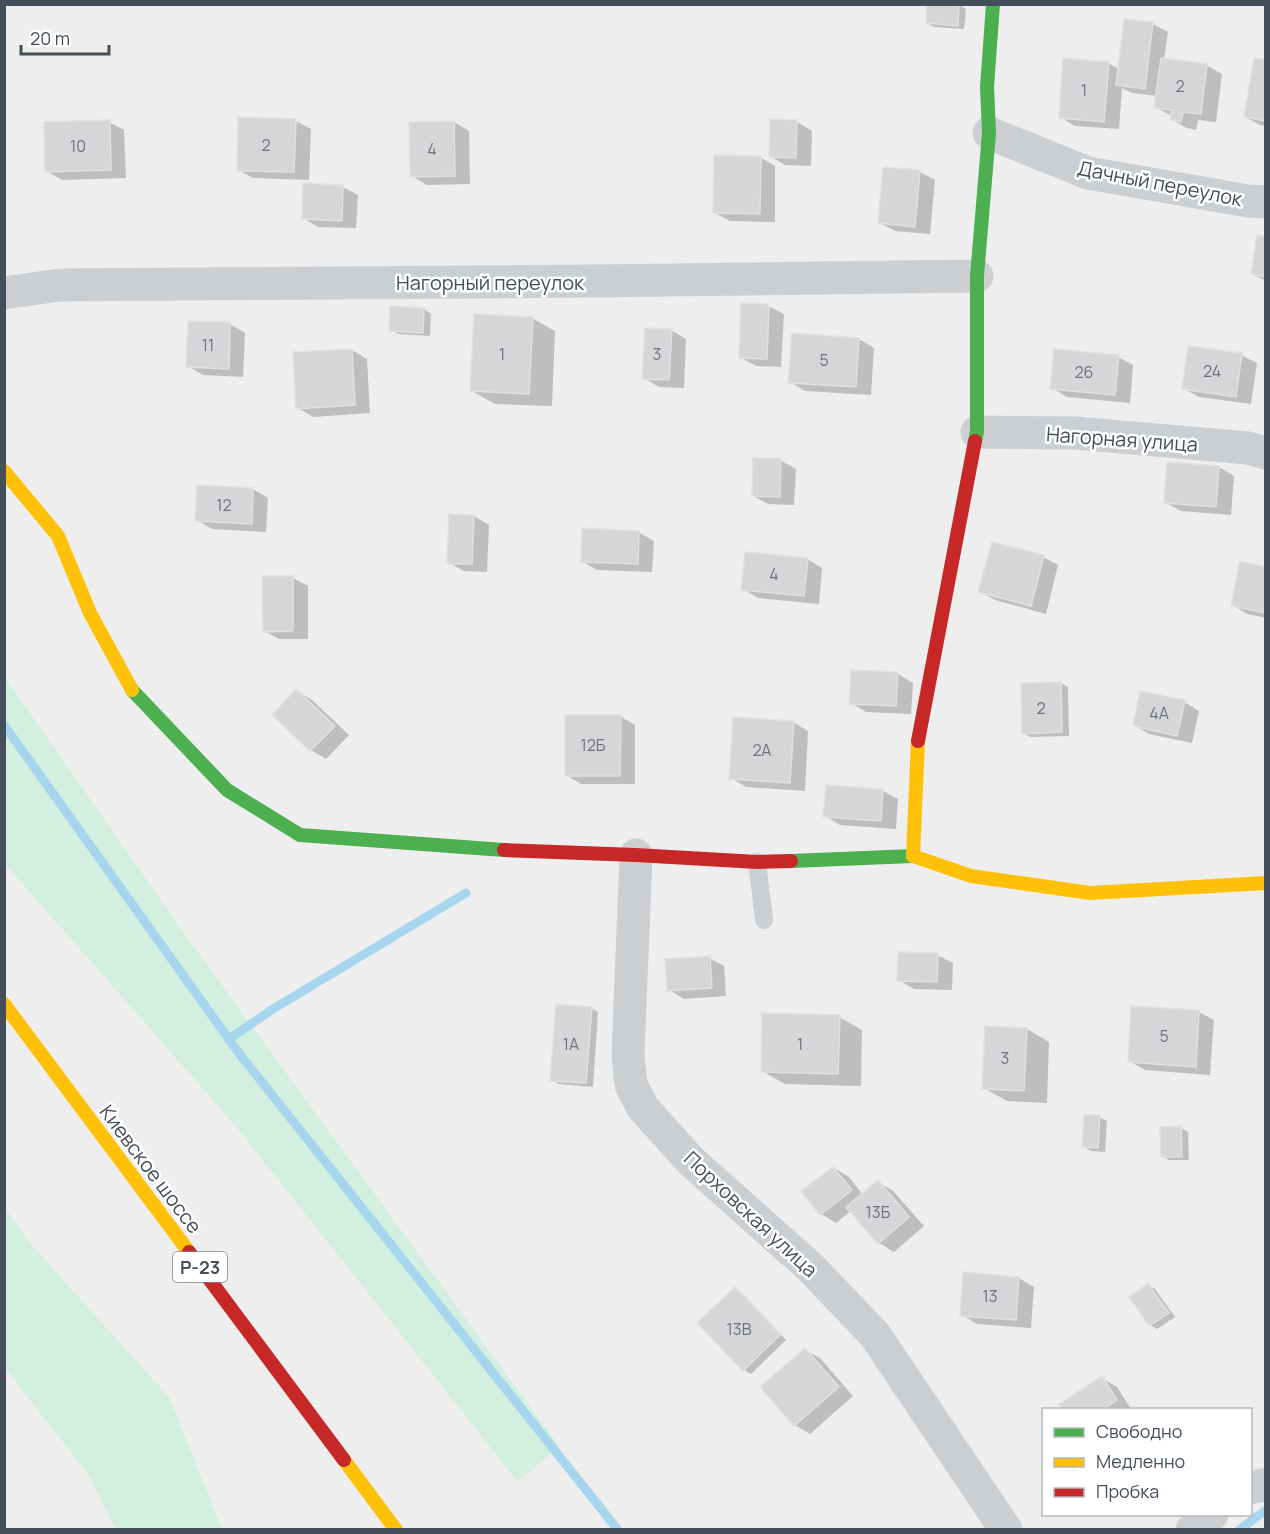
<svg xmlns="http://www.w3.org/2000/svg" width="1270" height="1534" font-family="Manrope,sans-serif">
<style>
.green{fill:#d2efe0}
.shadow{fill:#0003}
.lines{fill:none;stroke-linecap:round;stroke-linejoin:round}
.stream{stroke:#a6d6ed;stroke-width:9}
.building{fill:#d6d6d9;stroke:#e0e0e1;stroke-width:1.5}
.lane{stroke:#cccfd2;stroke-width:18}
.street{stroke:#cccfd2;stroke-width:33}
.fast{stroke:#4caf50;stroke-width:14}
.slow{stroke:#ffc107;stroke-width:14}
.jam{stroke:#c62828;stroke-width:14}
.labels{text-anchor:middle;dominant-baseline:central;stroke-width:5;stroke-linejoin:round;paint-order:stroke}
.number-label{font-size:16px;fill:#6b727c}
.shield{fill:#fff;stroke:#7d838c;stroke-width:1.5}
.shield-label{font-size:18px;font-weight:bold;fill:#454e5b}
.street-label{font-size:20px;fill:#454e5b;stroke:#fff}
</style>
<rect width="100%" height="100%" fill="#efeeee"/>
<path class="green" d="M4 676 186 936 559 1446 518 1482 234 1124 5 864Z
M5 1208 30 1243 169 1397 222 1529H116L88 1474 5 1368Z"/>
<path class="shadow" d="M959 5 966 9 964 29 934 27 927 23Z
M1153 24 1168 32 1164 60 1206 65 1222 74 1216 122 1198 120 1196 130 1187 128 1172 120V116L1155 107 1157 96 1132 93 1122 88 1119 129 1075 126 1060 117 1108 63 1119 69Z
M1266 62V126L1260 125 1245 117Z
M296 121 311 129 309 180 253 178 238 170Z
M109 122 124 130 126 178 62 180 47 171Z
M454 122 469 131 470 184 427 185 412 176Z
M797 122 812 131 811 166 785 165 770 156Z
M760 157 775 166V222L730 221 715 213Z
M920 172 935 180 930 234 895 231 880 223Z
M343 187 358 195 356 228 318 227 303 218Z
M1266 237V281L1252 274Z
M768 306 784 314 781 367 756 366 740 357Z
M424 309 431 314 430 336 398 334 391 330Z
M532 318 555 331 552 406 495 404 472 391Z
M230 324 245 333 243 377 203 375 188 366Z
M671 330 686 339 684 388 659 387 644 378Z
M793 335 859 339 874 348 871 395 805 391 790 382Z
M352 350 367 359 370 413 313 417 298 408Z
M1241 355 1257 363 1251 404 1199 397 1184 389Z
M1118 357 1133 365 1130 403 1067 397 1052 388Z
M780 460 796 469 794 505 768 504 753 496Z
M1219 467 1234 476 1231 515 1181 511 1166 503Z
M253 489 268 498 266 532 212 529 197 520Z
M474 516 489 525 487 572 464 571 449 563Z
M638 532 654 541 652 572 597 570 582 561Z
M1043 557 1058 565 1046 614 995 600 980 592Z
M807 559 822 568 819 604 758 598 743 589Z
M1266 568V618L1247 614 1232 605Z
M293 578 308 586V639H279L264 631Z
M898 674 913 683 911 714 866 712 851 703Z
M1061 683 1068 687 1069 736 1030 737 1023 733Z
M297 691 312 700 349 735 326 759 311 750 274 715Z
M1184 702 1199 711 1192 743 1149 734 1134 725Z
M620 716 635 725V784H581L566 775Z
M793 722 808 731 805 791 746 787 731 778Z
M883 791 898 799 896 829 840 825 825 816Z
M937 955 953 963 952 990 914 989 899 980Z
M709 958 724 966 726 996 684 999 669 990Z
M1133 1007 1199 1012 1214 1020 1210 1075 1145 1070 1129 1061Z
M591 1008 598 1012 593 1087 559 1084 552 1080Z
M839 1017 862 1030 861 1086 785 1084 762 1071Z
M1027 1029 1049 1042 1047 1103 1007 1101 984 1088Z
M1099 1117 1107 1121 1105 1152 1091 1151 1084 1147Z
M1162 1128H1181L1188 1132 1189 1160H1169L1162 1156Z
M834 1168 849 1177 863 1195 878 1182 893 1191 924 1226 894 1252 879 1243 851 1211 836 1223 821 1214Z
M1019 1278 1034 1287 1031 1328 977 1324 962 1315Z
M1148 1285 1155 1289 1175 1317 1157 1329 1150 1325Z
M735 1289 742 1293 786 1340 751 1374 744 1370Z
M805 1350 820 1358 853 1396 810 1434 795 1425Z
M1102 1378 1117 1387 1131 1409 1064 1410Z"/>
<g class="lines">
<path class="stream" d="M4 725 238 1052 618 1530
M229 1039 273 1009 466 893
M1239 1530 1266 1510"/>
</g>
<path class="building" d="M927 4H959L958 26 926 23Z
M1124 19 1153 22 1145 89 1116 85Z
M1063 58 1109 62 1104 122 1059 118Z
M1161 58 1207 64 1201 114 1183 112 1181 122 1170 120 1172 110 1154 108Z
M1254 58 1266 60V121L1244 117Z
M238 117 296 119 294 172 237 171Z
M770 119 797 120 796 158 769 157Z
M110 120 111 170 45 172 44 122Z
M454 121 455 176 410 177 409 122Z
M714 155 761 156 760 214 713 213Z
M883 167 920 170 915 227 878 223Z
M303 183 343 185 342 221 302 219Z
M1257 235 1266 236V277L1251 274Z
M741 303 769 304 767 359 739 358Z
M390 306 424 308 423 333 389 331Z
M474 314 533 317 529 394 470 391Z
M188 321 230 322 229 369 186 367Z
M645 328 672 329 669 380 642 379Z
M792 333 859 338 856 387 788 383Z
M1188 346 1242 353 1236 397 1182 389Z
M352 349 355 405 296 409 293 352Z
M1054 349 1119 355 1115 395 1050 389Z
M753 458H781L780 497 752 496Z
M1167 462 1219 466 1216 507 1164 503Z
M197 485 253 488 252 524 195 521Z
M449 514 474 515 472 564H447Z
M582 528 639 531 638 564 581 562Z
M992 542 1044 555 1031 606 978 592Z
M745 552 808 558 804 596 741 590Z
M1240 561 1266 567V613L1231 606Z
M262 576H293V631L263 632Z
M851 670 898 672 896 706 849 704Z
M1061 682 1062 732 1022 734 1021 683Z
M296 689 335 726 310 751 272 715Z
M1140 691 1185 700 1177 736 1133 726Z
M565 715H621L620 776H565Z
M733 717 794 721 790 783 729 779Z
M826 785 883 789 881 821 823 817Z
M898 952 938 953 937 982 897 981Z
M710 956 712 988 667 991 665 959Z
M556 1004 592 1007 586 1083 550 1081Z
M1131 1006 1199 1010 1196 1067 1128 1062Z
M762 1013 840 1015 838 1074 761 1072Z
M985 1026 1027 1028 1024 1091 982 1089Z
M1084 1115H1100L1098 1148 1082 1147Z
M1181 1126 1182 1157H1161L1160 1127Z
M833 1167 852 1190 820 1215 801 1191Z
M878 1180 909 1217 878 1244 846 1207Z
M963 1272 1019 1277 1016 1320 960 1316Z
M1148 1284 1169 1313 1149 1326 1129 1297Z
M735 1287 780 1335 743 1371 697 1323Z
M805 1348 839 1387 794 1426 760 1387Z
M1102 1376 1117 1400 1102 1410H1062L1059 1404Z"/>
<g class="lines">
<path class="lane" d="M757 862 764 920"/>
<path class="street" d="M989 133 1088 173 1248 201 1266 202
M4 293 60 285 595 281 977 276
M977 432 1075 433 1248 448 1266 453
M636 855 628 1055 631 1085 643 1108 691 1161 811 1268 875 1335 1006 1530
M1250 1488 1266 1484
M1192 1530 1212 1514"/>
<path class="fast" d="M975 441 977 432V276L989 133 987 87 993 4
M132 690 227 790 300 835 504 850
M791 861 913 856"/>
<path class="slow" d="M4 471 58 536 90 613 132 690
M918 741 913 856 971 876 1090 893 1266 883
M4 1004 189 1252
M344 1460 396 1530"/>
<path class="jam" d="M918 741 975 441
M504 850 636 855 757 862 791 861
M189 1252 344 1460"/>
</g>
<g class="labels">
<g class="number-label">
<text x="1180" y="86">2</text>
<text x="1084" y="90">1</text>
<text x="266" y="145">2</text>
<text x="78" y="146">10</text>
<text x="432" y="149">4</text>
<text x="208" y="345">11</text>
<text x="502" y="354">1</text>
<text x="657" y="354">3</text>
<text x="824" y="360">5</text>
<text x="1212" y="371">24</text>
<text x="1084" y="372">26</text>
<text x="224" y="505">12</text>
<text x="774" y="574">4</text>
<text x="1041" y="708">2</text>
<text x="1159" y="713">4А</text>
<text x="593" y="745">12Б</text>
<text x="762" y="750">2А</text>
<text x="1164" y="1036">5</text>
<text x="571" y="1044">1А</text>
<text x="800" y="1044">1</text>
<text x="1005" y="1058">3</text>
<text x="878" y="1212">13Б</text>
<text x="990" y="1296">13</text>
<text x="739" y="1329">13В</text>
</g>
<rect class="shield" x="173" y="1252" width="54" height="30" rx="4.5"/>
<g class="shield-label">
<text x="200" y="1267">Р-23</text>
</g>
<g class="street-label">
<text transform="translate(1160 183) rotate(11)">Дачный переулок</text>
<text x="490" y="282">Нагорный переулок</text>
<text transform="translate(1122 439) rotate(4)">Нагорная улица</text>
<text transform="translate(151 1169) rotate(53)">Киевское шоссе</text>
<text transform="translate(751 1214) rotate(43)">Порховская улица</text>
</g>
</g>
<rect width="1270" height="1534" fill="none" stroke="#454e5b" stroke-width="12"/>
<rect x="1042" y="1408" width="210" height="108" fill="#ffffff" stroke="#b5b8bd" stroke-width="1.5"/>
<rect x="1054" y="1428" width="30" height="9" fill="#4caf50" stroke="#b5b8bd" stroke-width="1.5"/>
<text x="1096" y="1438" font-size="18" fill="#454e5b">Свободно</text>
<rect x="1054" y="1458" width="30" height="9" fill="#ffc107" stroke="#b5b8bd" stroke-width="1.5"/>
<text x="1096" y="1468" font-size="18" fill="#454e5b">Медленно</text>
<rect x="1054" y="1488" width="30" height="9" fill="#c62828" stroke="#b5b8bd" stroke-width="1.5"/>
<text x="1096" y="1498" font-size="18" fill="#454e5b">Пробка</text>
<path d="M21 45v9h88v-9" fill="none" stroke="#454e5b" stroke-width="3"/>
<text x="30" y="45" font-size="18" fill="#454e5b" stroke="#ffffff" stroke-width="4.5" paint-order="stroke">20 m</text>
</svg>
